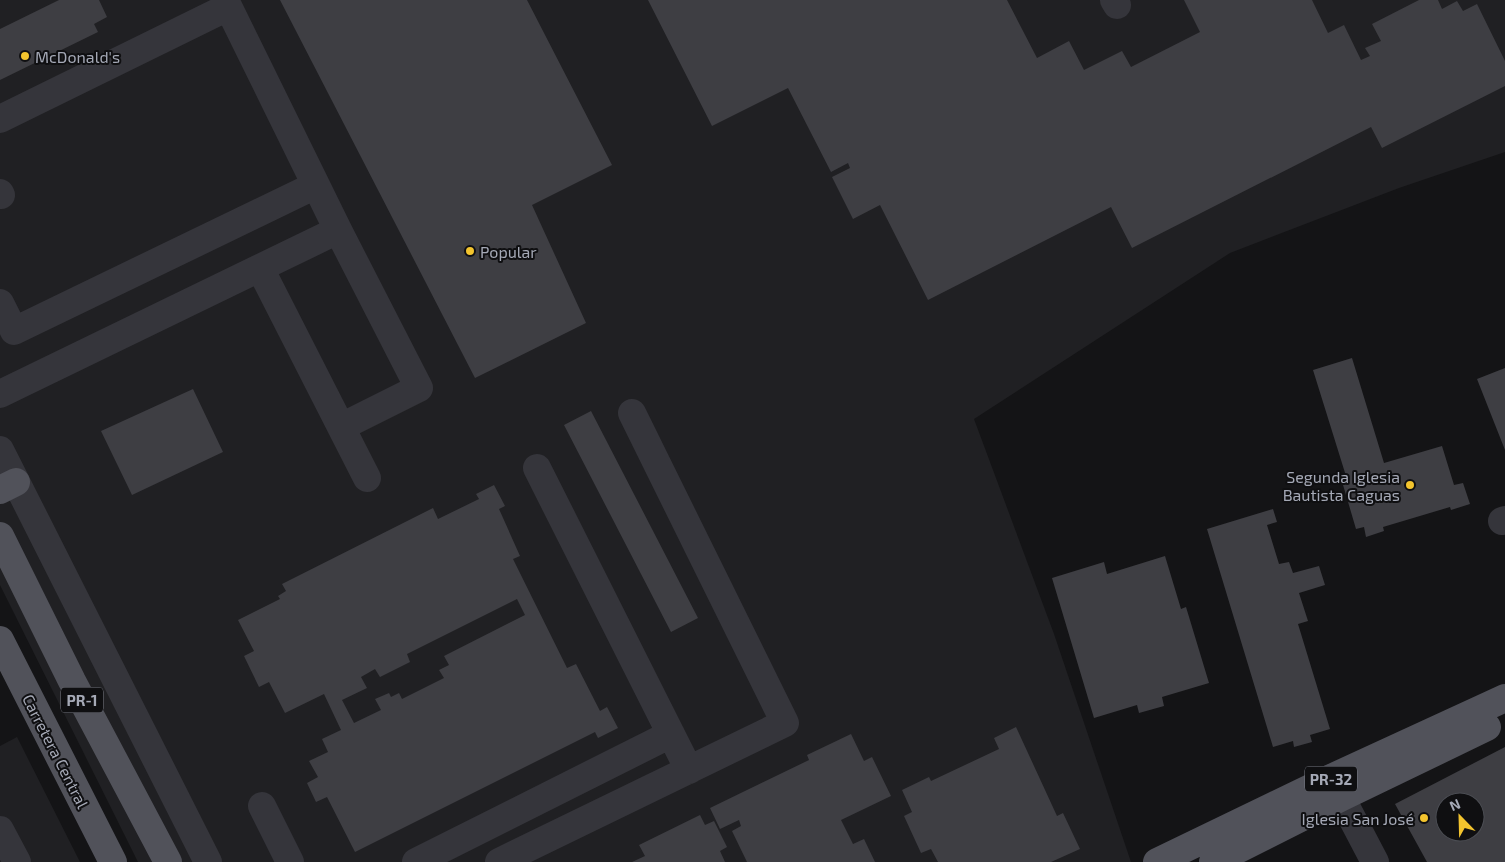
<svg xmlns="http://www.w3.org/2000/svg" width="1505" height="862" font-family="'Exo 2',sans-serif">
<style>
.built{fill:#202023}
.building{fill:#3e3e43;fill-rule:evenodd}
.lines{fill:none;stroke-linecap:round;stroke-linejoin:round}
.minor{stroke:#35353b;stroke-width:28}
.major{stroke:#51525a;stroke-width:28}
.poi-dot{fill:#f3c42e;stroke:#0f0f11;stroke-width:2}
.labels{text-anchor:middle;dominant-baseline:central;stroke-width:4;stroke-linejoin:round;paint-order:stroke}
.shield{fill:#0f0f11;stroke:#787b84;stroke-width:1}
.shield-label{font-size:15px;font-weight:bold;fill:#a5a9b6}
.poi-label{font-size:16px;fill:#a5a9b6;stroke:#0f0f11;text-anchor:start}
.street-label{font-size:16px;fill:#a5a9b6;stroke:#0f0f11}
</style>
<rect width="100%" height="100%" fill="#141416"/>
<path class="built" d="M0 0H1505V152L1399 188 1230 253 974 419 1054 634 1131 862H138L0 585Z
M17 737 80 862H0V746Z"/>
<path class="building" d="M59 0H99L107 17 94 24 98 32 0 80V29Z
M280 0H527L612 165 532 205 586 323 475 378Z
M648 0H1007L1037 58 1069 41 1084 70 1122 51 1131 67 1200 32 1184 0H1312L1328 33 1344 25 1361 60 1370 56 1365 48 1381 41 1372 24 1419 0H1438L1442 9 1457 1 1463 11 1477 4 1505 61V86L1382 148 1371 127 1132 248 1111 207 928 300 880 205 853 219 832 177 850 168 848 163 831 172 788 88 712 126Z
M1352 358 1384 463 1442 446 1454 485 1463 483 1470 504 1451 510 1450 507 1383 527 1384 531 1366 537 1364 527 1356 529 1341 478 1346 476 1313 370Z
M1505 368V450L1477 379Z
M193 389 223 452 132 495 101 431Z
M591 411 698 618 671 632 564 425Z
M494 485 505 506 499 509 520 556 513 559 567 668 576 664 600 711 607 707 618 728 598 738 595 732 355 852 327 797 316 802 307 783 318 777 309 761 328 752 322 739 341 730 324 694 285 713 269 682 259 687 244 656 254 651 238 620 280 599 278 596 286 591 282 584 433 508 438 519 479 499 476 494ZM517 599 525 615 444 656 449 665 439 670 444 678 402 699 399 693 391 697 389 693 375 699 381 710 354 723 342 700 367 688 361 677 375 669 380 677 410 662 407 654Z
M1273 509 1277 522 1267 525 1279 564 1289 562 1293 573 1319 566 1325 585 1299 593 1308 621 1298 624 1330 729 1310 735 1312 742 1294 747 1293 741 1273 747 1207 529Z
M1165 556 1181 609 1186 607 1209 683 1162 697 1164 706 1139 713 1137 705 1094 718 1052 578 1104 562 1107 574Z
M1016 727 1057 816 1063 813 1080 849 1051 862H938L931 849 921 853 904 816 912 812 902 790 929 777 931 781 999 749 994 738Z
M851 734 864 761 872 757 891 796 841 820 853 844 864 839 875 862H747L732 831 741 826 739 820 720 829 710 808 809 760 807 755Z
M1505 747V862H1427L1395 804ZM1445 802H1475V832H1445Z
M700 815 705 825 714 821 727 847 720 851 725 862H632L645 856 639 845Z"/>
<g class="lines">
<path class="minor" d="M225 0 338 230 419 388 341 427
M1114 0 1117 5
M0 119 228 7
M0 193 1 195
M260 268 367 478
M0 303 14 331 316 185
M0 394 338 230
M0 450 208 862
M537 468 689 770
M1502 521 1505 520
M1331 778 1375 862
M262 806 290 862
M0 830 17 862
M416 862 671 734
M499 862 785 723 632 413"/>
<path class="major" d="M0 490 16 482
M0 536 72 681 168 862
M0 640 113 862
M1157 862 1331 778 1505 698
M1213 862 1342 797 1487 727"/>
</g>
<g class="poi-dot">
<circle cx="25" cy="56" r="5"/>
<circle cx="470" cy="251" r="5"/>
<circle cx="1410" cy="485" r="5"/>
<circle cx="1424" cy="818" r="5"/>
</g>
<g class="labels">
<g class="shield">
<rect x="61" y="687.5" width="42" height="25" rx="4"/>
<rect x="1305" y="766.5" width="52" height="25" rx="4"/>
</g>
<g class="shield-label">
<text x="82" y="700">PR-1</text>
<text x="1331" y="779">PR-32</text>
</g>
<g class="poi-label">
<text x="35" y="56">McDonald's</text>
<text x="480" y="251">Popular</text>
<text x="1400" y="476" text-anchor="end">Segunda Iglesia<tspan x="1400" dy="18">Bautista Caguas</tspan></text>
<text x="1414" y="818" text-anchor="end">Iglesia San José</text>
</g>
<g class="street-label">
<text transform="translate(56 751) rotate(63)">Carretera Central</text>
</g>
</g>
<g transform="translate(1460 817) rotate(337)"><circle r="24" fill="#0f0f11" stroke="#4b4d53"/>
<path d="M0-4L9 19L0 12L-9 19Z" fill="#f3c42e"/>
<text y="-8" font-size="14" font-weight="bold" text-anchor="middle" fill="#a5a9b6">N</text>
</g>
</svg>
